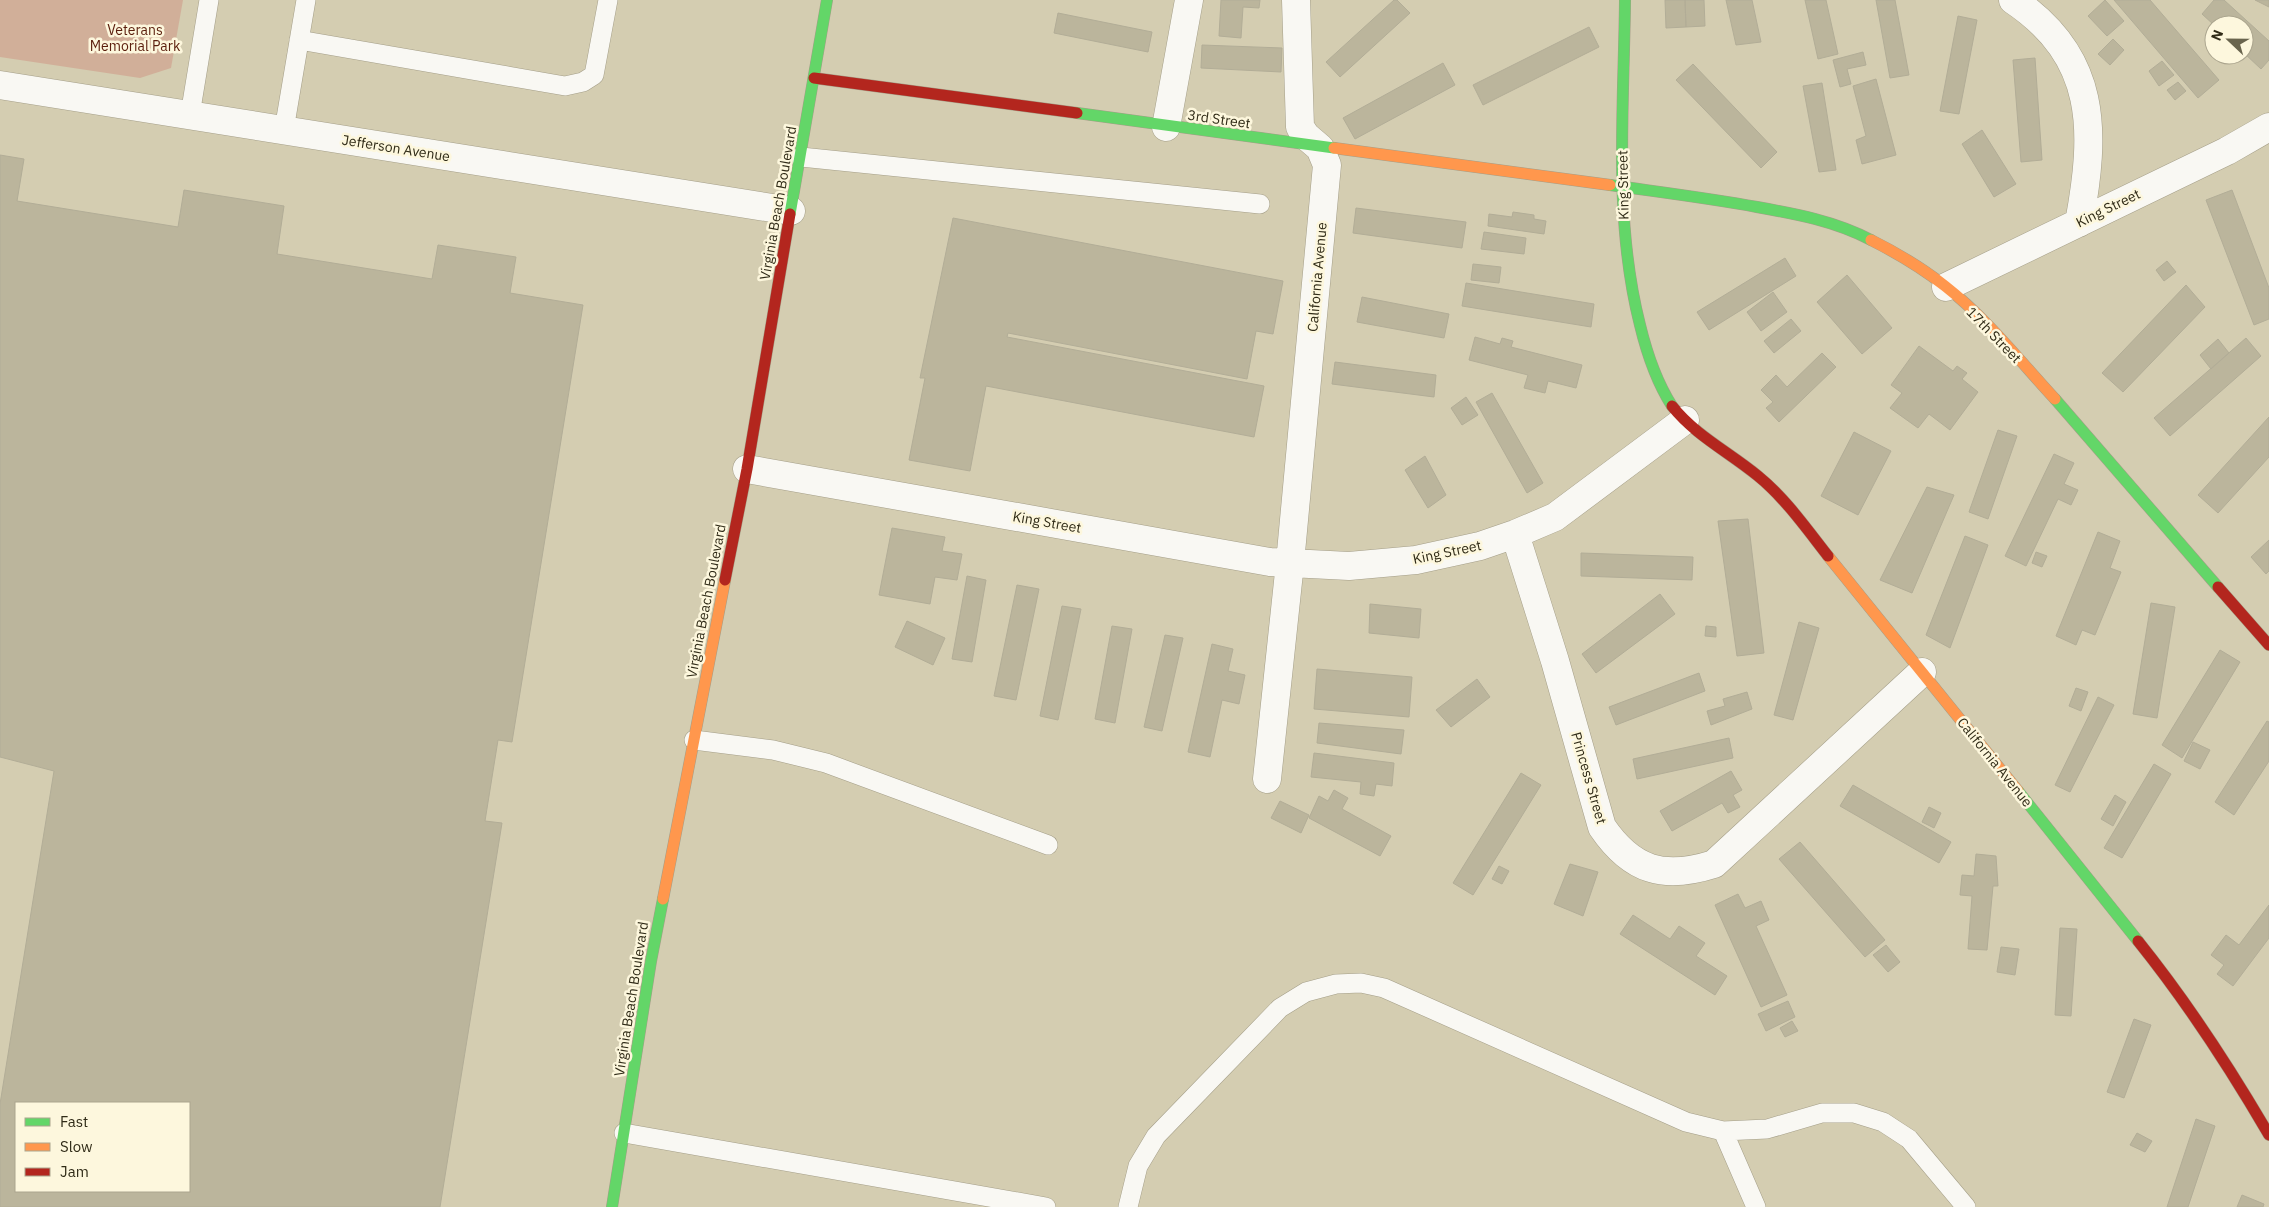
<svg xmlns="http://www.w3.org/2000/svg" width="2269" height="1207" font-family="'IBM Plex Sans',sans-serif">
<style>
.green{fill:#d1af99}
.building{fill:#bbb59c;stroke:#b2ad97;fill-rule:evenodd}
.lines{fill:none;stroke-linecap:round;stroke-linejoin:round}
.lane-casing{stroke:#a49e88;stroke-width:20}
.street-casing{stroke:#a49e88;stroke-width:29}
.fast-casing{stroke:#a49e88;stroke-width:12}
.slow-casing{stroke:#a49e88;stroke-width:12}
.jam-casing{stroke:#a49e88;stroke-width:12}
.lane{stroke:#f9f8f3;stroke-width:19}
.street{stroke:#f9f8f3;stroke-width:28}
.fast{stroke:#63d668;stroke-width:11}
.slow{stroke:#ff974d;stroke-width:11}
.jam{stroke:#b3261e;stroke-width:11}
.labels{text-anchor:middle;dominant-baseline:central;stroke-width:5;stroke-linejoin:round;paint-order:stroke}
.park-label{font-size:14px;fill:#5a1d0c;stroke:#fdf7dd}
.street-label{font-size:14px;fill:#302b17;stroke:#fdf7dd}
</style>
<rect width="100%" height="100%" fill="#d4cdb1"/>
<path class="green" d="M0 0H183L171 68 140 78 0 57Z"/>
<path class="building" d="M1221 0H1260L1259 8 1243 7 1241 38 1219 36Z
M1394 0H1397L1410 13 1340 77 1326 62Z
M1665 0H1685L1686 27 1666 28Z
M1685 0H1704L1705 26 1686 27Z
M1726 0H1752L1761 42 1736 45Z
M1805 0H1826L1838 54 1818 59Z
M1876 0H1895L1909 75 1890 78Z
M2105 0 2124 21 2107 36 2088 16Z
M2114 0H2150L2219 80 2198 98Z
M2214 0H2224L2269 41V60L2261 69 2244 53V25H2214L2202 14Z
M2255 0H2269V7Z
M1058 13 1152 32 1148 52 1054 33Z
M1958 16 1977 20 1959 114 1940 111Z
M1589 27 1599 47 1483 105 1473 85Z
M2113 39 2124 50 2110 65 2098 54Z
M1202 45 1282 48 1281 72 1201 68Z
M1863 52 1866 65 1847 69 1851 84 1840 87 1833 60Z
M2035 58 2042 160 2021 162 2013 60Z
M2162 61 2174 75 2159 86 2149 71Z
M1443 63 1455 85 1355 139 1343 118Z
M1693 64 1777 152 1761 168 1676 80Z
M1876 79 1896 155 1862 164 1856 140 1866 136 1853 86Z
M2178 82 2186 91 2175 100 2167 90Z
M1822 83 1836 170 1819 172 1803 86Z
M1982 130 2016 184 1994 197 1962 144Z
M0 155 24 159 17 201 178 227 184 190 284 206 277 254 432 279 438 245 516 257 510 293 583 305 512 742 498 740 485 821 502 823 440 1207H0V1104L54 771 0 757ZM16 1103H189V1191H16Z
M2232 190 2269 288V319L2254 325 2206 200Z
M1356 208 1466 222 1462 248 1353 233Z
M1513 212 1534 215V219L1546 221 1544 234 1488 226 1489 214 1512 217Z
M953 218 1283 281 1273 334 1256 331 1247 379 1008 333 1007 337 1264 386 1254 437 986 386 970 471 909 460 925 378H920Z
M1484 232 1526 238 1524 254 1481 249Z
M1785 258 1796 276 1709 330 1697 312Z
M2167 261 2176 272 2164 281 2156 270Z
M1473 264 1501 267 1499 283 1471 280Z
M1847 275 1892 328 1862 354 1817 302Z
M1466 283 1594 304 1591 327 1462 306Z
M2186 285 2205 307 2123 392 2102 373Z
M1773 292 1787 312 1761 331 1747 312Z
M1362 297 1449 314 1444 338 1357 322Z
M1791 319 1801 331 1774 353 1764 341Z
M1475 337 1500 344 1502 338 1513 341 1511 347 1582 365 1576 388 1548 381 1545 393 1524 388 1528 375 1469 360Z
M2246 338 2261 356 2170 436 2154 418Z
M2218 339 2229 353 2211 369 2200 355Z
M1919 346 1953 371 1957 366 1967 373 1962 379 1978 392 1950 430 1929 414 1918 428 1890 408 1902 393 1891 385Z
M1822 353 1836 367 1779 422 1766 408 1773 402 1761 390 1776 375 1787 387Z
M1335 362 1436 375 1434 397 1332 384Z
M1492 393 1543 483 1527 493 1476 402Z
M1466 397 1478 415 1462 425 1451 408Z
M2269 417V457L2218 513 2198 495Z
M1998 430 2017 436 1988 519 1969 512Z
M1854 432 1891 451 1858 515 1821 496Z
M2054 454 2074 463 2064 484 2078 490 2071 505 2058 499 2026 566 2005 556Z
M1425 456 1446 495 1428 508 1405 470Z
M1927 487 1954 495 1912 593 1880 580Z
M1748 519 1764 653 1737 656 1718 521Z
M892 528 945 537 942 551 962 554 957 580 935 577 930 604 879 595Z
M2098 532 2120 541 2110 568 2121 572 2095 635 2082 630 2076 645 2056 636Z
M1965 536 1988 545 1950 648 1926 635Z
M2269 540V571L2266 574 2251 557Z
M2036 552 2047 556 2042 567 2032 563Z
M1581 553 1693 557 1692 580 1581 576Z
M967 576 986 580 972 662 952 659Z
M1017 585 1039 589 1016 700 994 696Z
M1660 594 1675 614 1596 673 1582 654Z
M2151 603 2175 607 2157 718 2133 714Z
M1370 604 1421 609 1419 638 1369 633Z
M1062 606 1081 609 1058 720 1040 716Z
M907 621 945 638 933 665 895 647Z
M1799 622 1819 628 1793 720 1774 715Z
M1112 626 1132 629 1115 723 1095 719Z
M1706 626 1716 627V637L1705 636Z
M1165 635 1183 638 1162 731 1144 727Z
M1212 644 1233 649 1228 671 1245 675 1239 704 1222 700 1210 757 1188 752Z
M2220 650 2240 662 2182 758 2162 745Z
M1317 669 1412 677 1409 717 1314 709Z
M1699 673 1705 691 1616 725 1609 707Z
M1477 679 1490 697 1451 727 1436 710Z
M2076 688 2088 692 2081 711 2069 706Z
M1747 692 1752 709 1711 725 1707 711 1725 706 1723 699Z
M2098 697 2114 705 2070 792 2055 785Z
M2267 721 2269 722V761L2234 815 2215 802Z
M1319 723 1404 730 1401 754 1317 743Z
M1729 738 1733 758 1637 779 1633 759Z
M2193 742 2210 750 2200 769 2184 761Z
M1314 753 1394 763 1392 786 1376 784 1374 796 1360 794 1361 782 1311 777Z
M2154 764 2171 774 2122 858 2104 848Z
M1731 771 1742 790 1733 795 1740 807 1728 813 1722 803 1672 831 1660 811Z
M1521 773 1541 785 1473 895 1453 883Z
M1853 785 1951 842 1939 863 1840 806Z
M1334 790 1348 798 1342 809 1391 836 1380 856 1309 818 1319 796 1328 801Z
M2115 795 2126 802 2113 826 2101 819Z
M1280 801 1309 815 1301 833 1271 818Z
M1929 807 1941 813 1934 828 1922 822Z
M1800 842 1885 940 1865 957 1779 859Z
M1976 854 1996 856 1998 886H1993L1987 950 1968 949 1972 896 1960 895 1962 875 1974 876Z
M1570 864 1598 872 1583 916 1554 904Z
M1499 866 1509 871 1502 884 1492 879Z
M1738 894 1745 908 1761 901 1769 920 1756 926 1787 995 1761 1007 1715 905Z
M2269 905V938L2233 986 2217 974 2224 965 2211 955 2226 935 2239 945Z
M1633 915 1670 939 1679 926 1705 943 1696 956 1727 976 1715 995 1620 934Z
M2060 928 2077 929 2071 1016 2055 1015Z
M1886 945 1900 962 1888 972 1873 955Z
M2001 947 2019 949 2015 975 1997 972Z
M1788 1001 1795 1017 1766 1031 1758 1014Z
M2134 1019 2151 1025 2124 1098 2107 1092Z
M1792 1021 1798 1031 1785 1037 1780 1028Z
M2196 1119 2215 1126 2188 1207H2167Z
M2137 1133 2152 1141 2145 1152 2130 1145Z
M2242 1195 2264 1204 2263 1207H2237Z"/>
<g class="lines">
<defs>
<path id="lane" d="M299 40 565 86 583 82 594 75 608 0
M190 115 209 0
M284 130 306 0
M801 157 1260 204
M694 740 773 750 826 763 1048 845
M1723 1131 1767 1129 1822 1113H1854L1883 1122 1909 1139 1966 1207
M624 1133 1046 1207
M1128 1207 1138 1166 1156 1136 1280 1008 1306 992 1336 984 1361 983 1384 988 1686 1122 1723 1131 1756 1207"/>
<path id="street" d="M2013 0C2098 57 2096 131 2079 223
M0 85 791 211
M1166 127 1189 0
M1946 287 2227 151 2269 127
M747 469 1270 562 1349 566 1416 560 1480 546 1515 534 1555 517 1685 420
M1515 534 1555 661 1602 827C1632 871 1664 880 1714 864L1922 672
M1267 779 1290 563 1327 165 1320 148 1306 136 1300 127 1296 0"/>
<path id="fast" d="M1625 0C1624 108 1613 219 1640 325 1647 354 1656 381 1672 406
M1077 113 1334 148
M1610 185C1659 192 1708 198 1757 207 1796 214 1835 221 1871 240
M790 214 827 0
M2055 399 2218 587
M2018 791 2138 941
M612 1207 651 961 663 899"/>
<path id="slow" d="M1334 148 1610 185
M1871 240C1897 253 1922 268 1945 286 1986 318 2020 361 2055 399
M1828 556 2018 791
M663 899 725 580"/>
<path id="jam" d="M814 78 1077 113
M1672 406C1696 436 1729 452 1758 476 1785 498 1806 528 1828 556
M725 580 747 469 790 214
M2218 587 2269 645
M2138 941C2187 1002 2230 1068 2269 1135"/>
</defs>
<use href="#lane" class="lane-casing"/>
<use href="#street" class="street-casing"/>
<use href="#fast" class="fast-casing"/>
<use href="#slow" class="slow-casing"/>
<use href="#jam" class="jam-casing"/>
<use href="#lane" class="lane"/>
<use href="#street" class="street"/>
<use href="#fast" class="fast"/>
<use href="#slow" class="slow"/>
<use href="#jam" class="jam"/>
</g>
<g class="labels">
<g class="park-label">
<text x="135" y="30">Veterans<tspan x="135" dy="16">Memorial Park</tspan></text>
</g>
<g class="street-label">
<text transform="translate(1219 119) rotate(8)">3rd Street</text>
<text transform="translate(396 148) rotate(9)">Jefferson Avenue</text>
<text transform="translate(1623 185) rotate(-91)">King Street</text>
<text transform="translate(778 203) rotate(-80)">Virginia Beach Boulevard</text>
<text transform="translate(2108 208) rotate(-26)">King Street</text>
<text transform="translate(1317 277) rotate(-85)">California Avenue</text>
<text transform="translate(1994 335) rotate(46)">17th Street</text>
<text transform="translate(1047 522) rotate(10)">King Street</text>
<text transform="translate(1447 552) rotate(-12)">King Street</text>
<text transform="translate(706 601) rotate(-79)">Virginia Beach Boulevard</text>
<text transform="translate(1995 762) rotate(51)">California Avenue</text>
<text transform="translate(1589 778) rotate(74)">Princess Street</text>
<text transform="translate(631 999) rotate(-81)">Virginia Beach Boulevard</text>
</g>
</g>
<rect x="15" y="1102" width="175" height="90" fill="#fdf7dd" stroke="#aba58e"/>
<rect x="25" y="1118" width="25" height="8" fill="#63d668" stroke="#aba58e"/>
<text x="60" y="1127" font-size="15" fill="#302b17">Fast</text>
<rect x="25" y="1143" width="25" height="8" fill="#ff974d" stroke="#aba58e"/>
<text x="60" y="1152" font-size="15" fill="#302b17">Slow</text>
<rect x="25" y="1168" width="25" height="8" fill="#b3261e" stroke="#aba58e"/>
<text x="60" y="1177" font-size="15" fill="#302b17">Jam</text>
<g transform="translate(2229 40) rotate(292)"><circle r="24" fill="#fdf7dd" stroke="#aba58e"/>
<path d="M0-4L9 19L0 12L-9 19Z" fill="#69644d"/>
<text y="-8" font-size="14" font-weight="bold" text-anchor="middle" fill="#302b17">N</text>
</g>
</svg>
